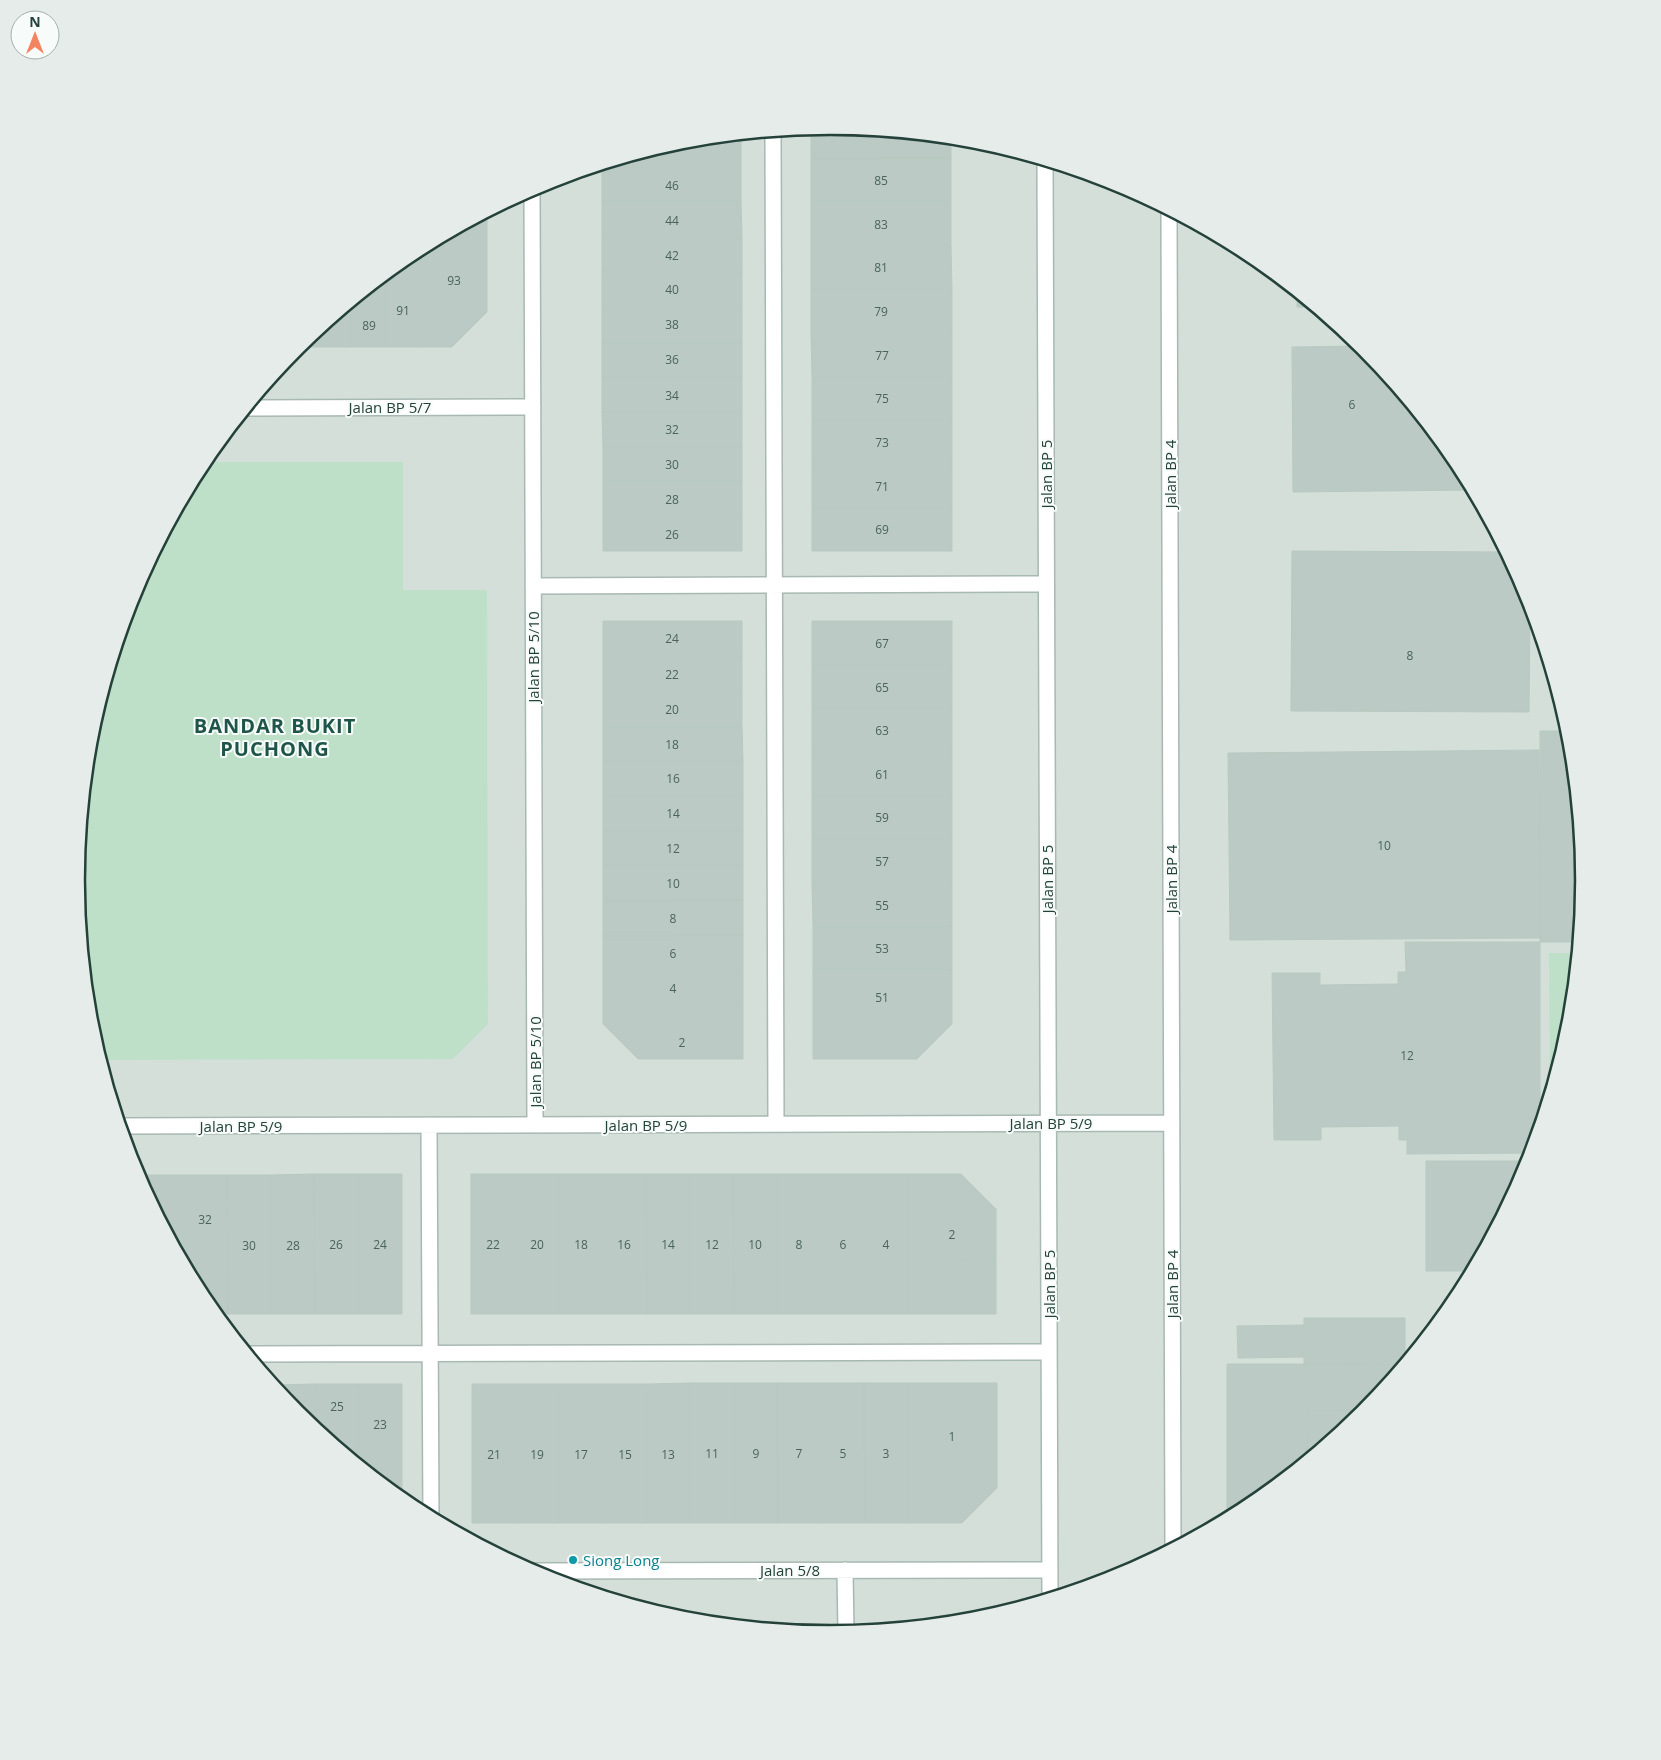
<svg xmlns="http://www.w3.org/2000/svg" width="1661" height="1760" font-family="'Open Sans',sans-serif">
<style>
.built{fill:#d4dfda}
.green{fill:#bfe0c8}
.building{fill:#bbcac4;stroke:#b8c9c2}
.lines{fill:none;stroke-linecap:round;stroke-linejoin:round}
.minor-casing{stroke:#a8b8b2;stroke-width:18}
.minor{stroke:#fff;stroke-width:15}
.culture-dot{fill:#0f9aa8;stroke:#f7fbf9;stroke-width:2}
.labels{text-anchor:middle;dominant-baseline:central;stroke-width:4;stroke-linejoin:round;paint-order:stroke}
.number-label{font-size:12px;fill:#4a645c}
.street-label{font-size:15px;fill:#24423a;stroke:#f7fbf9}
.culture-label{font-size:15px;fill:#0d838f;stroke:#f7fbf9;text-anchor:start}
.district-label{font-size:20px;font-weight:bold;letter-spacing:1px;fill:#1f5548;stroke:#f7fbf9}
.rim{fill:none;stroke:#24423a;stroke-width:2.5}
</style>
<rect width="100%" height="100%" fill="#e6efeb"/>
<path class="built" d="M78 880a752 752 0 1 1 1504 0a752 752 0 1 1-1504 0Z"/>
<path class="green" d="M203 462H403V590H487L488 1024 453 1059 101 1060 91 1027 76 880 91 733 134 591Z
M1549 953H1578L1570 1027 1550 1093Z"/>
<path class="building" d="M831 126 951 138V158L811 159V128Z
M741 135V168H602V165L684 140Z
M951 158V202H811V159Z
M602 168H741V202H602Z
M602 202H741L742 237H602Z
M811 202H951V245H811Z
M487 213V312L452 347H421V248Z
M602 237H742V272H602Z
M811 245H951L952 289H811Z
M421 248V347H386V274L412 253Z
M602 272H742V307H602Z
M386 274V347H351V302Z
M811 289H952V333H811Z
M1297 292 1315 307H1297Z
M351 302V347H316V331Z
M602 307H742V342H602Z
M316 331V347H297V346Z
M811 333H952V377H812Z
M602 342H742V377H602Z
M1363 346 1458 461 1473 490 1293 492 1292 347Z
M602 377H742V412H602Z
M812 377H952V420H812Z
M602 412H742V447H603Z
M812 420H952V464H812Z
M603 447H742V482H603Z
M812 464H952V508H812Z
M603 482H742V517H603Z
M812 508H952V551H812Z
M603 517H742V551H603Z
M1292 551 1507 552 1527 592 1530 600 1529 712 1291 711Z
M603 621H742V656H603Z
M812 621H952V665H812Z
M603 656H742V691H603Z
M812 665H952V708H812Z
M603 691H742V726H603Z
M812 708H952V752H812Z
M603 726H742L743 761H603Z
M1540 731H1570V733L1579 818V916H1581L1579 942H1540Z
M1539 750 1540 938 1230 940 1228 753Z
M812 752H952V796H812Z
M603 761H743V796H603Z
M603 796H743V831H603Z
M812 796H952V839H812Z
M1579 818 1585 880 1581 916H1579Z
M603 831H743V865H603Z
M812 839H952V883H812Z
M603 865H743V900L603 901Z
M812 883H952V926H813Z
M743 900V935L603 936V901Z
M813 926H952V970H813Z
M743 935V971H603V936Z
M1405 942H1540V1125L1532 1153 1407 1154V1140H1399V1126L1321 1127V1140H1274L1272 973H1320V985L1398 984V972H1406Z
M813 970H952V1024L917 1059H813Z
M603 971H743V1005H603Z
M603 1005H743V1059H638L603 1024Z
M1426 1161H1530L1527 1169 1473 1271H1426Z
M314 1174 315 1314H271V1175Z
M314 1174H358V1314H315Z
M358 1174H402V1314H358Z
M471 1174H515V1314H471Z
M515 1174H559V1314H515Z
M559 1174H603V1314H559Z
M603 1174H646L647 1314H603Z
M646 1174H690V1314H647Z
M690 1174H733L734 1314H690Z
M733 1174H777V1314H734Z
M777 1174H821V1314H777Z
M821 1174H864V1314H821Z
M864 1174H908V1314H864Z
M908 1174H961L996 1209V1259H960V1314H908Z
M140 1175H184V1262L140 1180Z
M184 1175H227L228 1314H216L203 1299 184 1262Z
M227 1175H271V1314H228Z
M960 1259H996V1314H960Z
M1304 1318H1405V1363L1304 1364Z
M1304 1325V1357L1238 1358 1237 1326Z
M1227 1364H1404L1364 1414 1249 1507 1227 1519Z
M690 1383H734V1523H690Z
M690 1383V1523H647V1384Z
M734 1383H777L778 1523H734Z
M777 1383H821V1523H778Z
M821 1383H864L865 1523H821Z
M864 1383H908V1523H865Z
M908 1383H997V1488L962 1523H908Z
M315 1384H358V1464L315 1428Z
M315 1384V1428L297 1413 274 1385Z
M358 1384H402V1499L358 1464Z
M472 1384H515V1523H472Z
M515 1384H559V1523H515Z
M559 1384H603V1523H559Z
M603 1384H647V1523H603Z
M1366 1410 1364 1414 1308 1459 1307 1411Z"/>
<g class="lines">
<defs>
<path id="minor" d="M773 131 776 1124
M1045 161 1050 1598
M532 188 535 1125
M1169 210 1173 1548
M247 408 533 407
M533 586 1046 584
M429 1125 431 1517
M121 1126 1172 1123
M249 1354 1049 1352
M845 1570 846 1633
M531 1571 1050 1570"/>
</defs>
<use href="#minor" class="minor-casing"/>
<use href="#minor" class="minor"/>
</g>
<circle class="culture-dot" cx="573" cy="1560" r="5"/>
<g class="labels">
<g class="number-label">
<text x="881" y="180">85</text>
<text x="672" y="185">46</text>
<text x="672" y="220">44</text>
<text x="881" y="224">83</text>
<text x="672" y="255">42</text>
<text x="881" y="267">81</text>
<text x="454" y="280">93</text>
<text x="672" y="289">40</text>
<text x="403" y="310">91</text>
<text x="881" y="311">79</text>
<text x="672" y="324">38</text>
<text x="369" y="325">89</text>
<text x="882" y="355">77</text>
<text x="672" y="359">36</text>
<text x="672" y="395">34</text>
<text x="882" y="398">75</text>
<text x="1352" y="404">6</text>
<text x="672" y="429">32</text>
<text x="882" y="442">73</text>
<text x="672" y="464">30</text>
<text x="882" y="486">71</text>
<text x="672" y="499">28</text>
<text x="882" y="529">69</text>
<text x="672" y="534">26</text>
<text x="672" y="638">24</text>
<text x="882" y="643">67</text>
<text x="1410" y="655">8</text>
<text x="672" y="674">22</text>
<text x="882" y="687">65</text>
<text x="672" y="709">20</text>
<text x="882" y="730">63</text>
<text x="672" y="744">18</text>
<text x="882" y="774">61</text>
<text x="673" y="778">16</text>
<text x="673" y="813">14</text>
<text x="882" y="817">59</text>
<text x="1384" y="845">10</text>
<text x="673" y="848">12</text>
<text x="882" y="861">57</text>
<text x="673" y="883">10</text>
<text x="882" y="905">55</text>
<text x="673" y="918">8</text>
<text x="882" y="948">53</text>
<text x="673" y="953">6</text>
<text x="673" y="988">4</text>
<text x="882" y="997">51</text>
<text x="682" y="1042">2</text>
<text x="1407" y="1055">12</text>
<text x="205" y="1219">32</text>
<text x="952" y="1234">2</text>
<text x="336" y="1244">26</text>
<text x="380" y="1244">24</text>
<text x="493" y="1244">22</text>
<text x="537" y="1244">20</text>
<text x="581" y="1244">18</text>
<text x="624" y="1244">16</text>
<text x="668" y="1244">14</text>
<text x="712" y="1244">12</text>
<text x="755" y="1244">10</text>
<text x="799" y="1244">8</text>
<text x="843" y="1244">6</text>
<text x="886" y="1244">4</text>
<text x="249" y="1245">30</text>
<text x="293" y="1245">28</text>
<text x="337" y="1406">25</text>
<text x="380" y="1424">23</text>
<text x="952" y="1436">1</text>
<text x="712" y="1453">11</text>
<text x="756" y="1453">9</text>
<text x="799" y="1453">7</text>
<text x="843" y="1453">5</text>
<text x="886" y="1453">3</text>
<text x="494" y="1454">21</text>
<text x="537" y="1454">19</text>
<text x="581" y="1454">17</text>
<text x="625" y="1454">15</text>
<text x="668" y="1454">13</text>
</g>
<g class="street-label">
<text x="390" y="407">Jalan BP 5/7</text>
<text transform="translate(1046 474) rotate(-90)">Jalan BP 5</text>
<text transform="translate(1170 474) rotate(-90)">Jalan BP 4</text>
<text transform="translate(533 657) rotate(-90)">Jalan BP 5/10</text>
<text transform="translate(1047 879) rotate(-90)">Jalan BP 5</text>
<text transform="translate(1171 879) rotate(-90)">Jalan BP 4</text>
<text transform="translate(535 1062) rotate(-90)">Jalan BP 5/10</text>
<text x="1051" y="1123">Jalan BP 5/9</text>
<text x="646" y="1125">Jalan BP 5/9</text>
<text x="241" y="1126">Jalan BP 5/9</text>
<text transform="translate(1049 1284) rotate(-90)">Jalan BP 5</text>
<text transform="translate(1172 1284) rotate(-90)">Jalan BP 4</text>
<text x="790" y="1570">Jalan 5/8</text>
</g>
<g class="culture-label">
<text x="583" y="1560">Siong Long</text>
</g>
<g class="district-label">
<text x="275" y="725">BANDAR BUKIT<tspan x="275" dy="23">PUCHONG</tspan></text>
</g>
</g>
<path d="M0 0H1661V1760H0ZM85 880a745 745 0 1 1 1490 0a745 745 0 1 1-1490 0Z" fill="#e6ecea" fill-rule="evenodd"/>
<path class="rim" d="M85 880a745 745 0 1 1 1490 0a745 745 0 1 1-1490 0Z"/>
<g transform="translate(35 35)"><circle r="24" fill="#f7fbf9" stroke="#a3b1ad"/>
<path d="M0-4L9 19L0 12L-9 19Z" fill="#f4845f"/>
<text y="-8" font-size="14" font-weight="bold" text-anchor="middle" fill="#24423a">N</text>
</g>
</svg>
